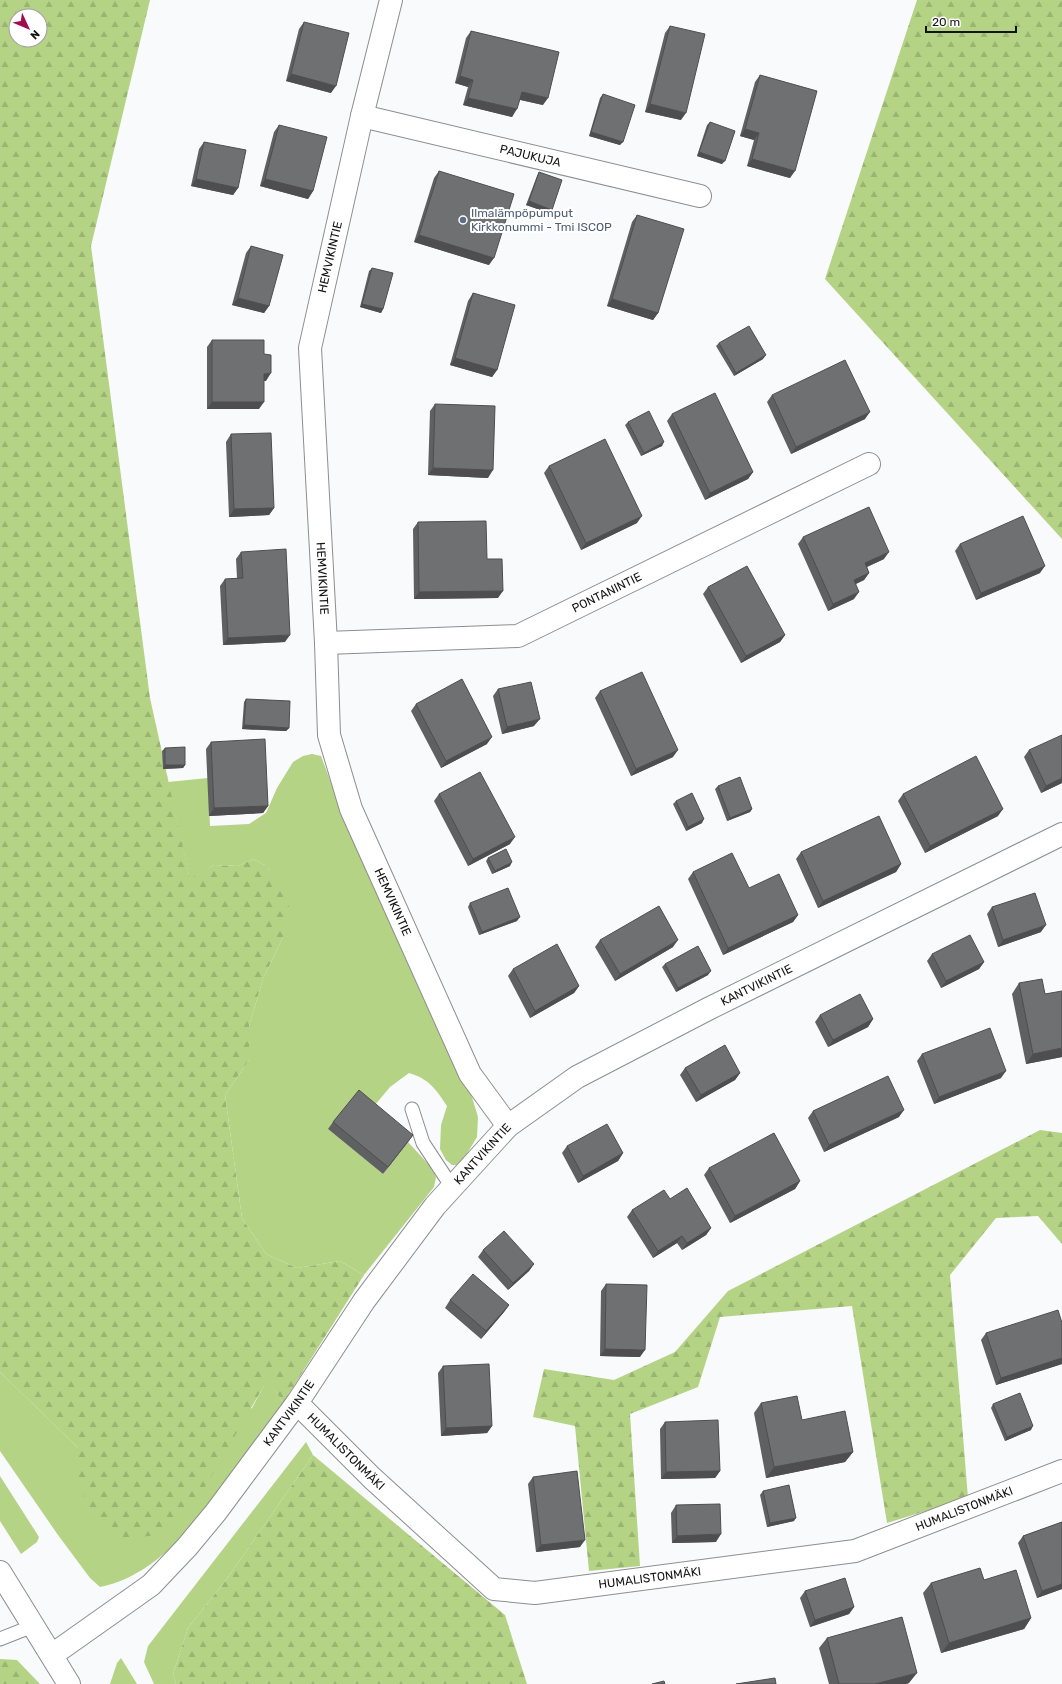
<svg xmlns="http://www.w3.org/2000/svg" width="1062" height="1684" font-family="Rubik,sans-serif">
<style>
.green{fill:#b4d385}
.forest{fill:url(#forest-firs);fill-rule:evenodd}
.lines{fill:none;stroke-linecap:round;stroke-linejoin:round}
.service-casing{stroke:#8d8e8f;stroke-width:15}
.minor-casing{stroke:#8d8e8f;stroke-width:24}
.tertiary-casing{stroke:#8d8e8f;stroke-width:24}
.service{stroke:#fff;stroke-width:13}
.minor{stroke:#fff;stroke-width:22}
.tertiary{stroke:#fff;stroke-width:22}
.wall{fill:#5f6062}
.shaded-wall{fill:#4e4e50}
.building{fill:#6f7072;stroke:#4e4e50}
.service-dot{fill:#5c6f8a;stroke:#fff;stroke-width:1.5}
.labels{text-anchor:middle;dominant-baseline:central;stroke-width:4;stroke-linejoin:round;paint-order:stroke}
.street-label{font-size:12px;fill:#141415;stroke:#fff}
.service-label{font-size:12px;fill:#4e5e75;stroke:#fff;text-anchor:start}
</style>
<defs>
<pattern id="forest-firs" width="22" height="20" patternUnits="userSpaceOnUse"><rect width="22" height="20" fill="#b4d385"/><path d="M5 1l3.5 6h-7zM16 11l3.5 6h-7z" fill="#9ab472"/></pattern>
</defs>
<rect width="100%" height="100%" fill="#f9fafb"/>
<path class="green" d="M312 754 321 756 351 837 471 1094 478 1117 477 1137 462 1162 457 1165H452L446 1160 440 1149 441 1125 447 1106C436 1089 429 1079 409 1073L390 1087 370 1111 328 1129 383 1174 408 1142 430 1166 436 1177 434 1187 364 1275 340 1261 297 1268 266 1254 242 1218 225 1095 249 1060V1026L263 979 283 937 276 884 268 867 253 859 238 866 214 865 190 880 168 782 208 778 210 826 249 824 266 813 277 788 293 762 303 756Z
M0 1372 77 1447V1475L252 1408 268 1378 283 1403C240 1464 177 1573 100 1587L90 1578 58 1535 0 1451Z
M306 1442 313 1455 226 1580 188 1628 173 1674 176 1684H154L144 1662 148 1646Z
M0 1476 39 1537 37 1542 21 1554 0 1521Z
M121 1658 137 1684H110L117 1663Z"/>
<path class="forest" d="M0 0H150L91 246 150 698 190 879 214 865 238 866 253 859 268 867 289 907 283 937 263 979 249 1026V1060L225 1095 242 1218 266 1254 297 1268 340 1261 364 1275 283 1403 268 1379 205 1487 166 1535 119 1538 91 1514 77 1475V1447L0 1372ZM16 16H40V40H16Z
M917 0H1062V539L825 279Z
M1040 1130 1062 1133V1244L1038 1216 996 1218 950 1275 968 1498 887 1523 852 1306 720 1317 698 1387 630 1414 640 1566 589 1571 575 1426 533 1417 544 1369 614 1380 675 1352 728 1291Z
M313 1455 505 1615 527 1684H176L173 1674 188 1628 226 1580Z
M0 1659 17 1660 40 1684H0Z"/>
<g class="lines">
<defs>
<path id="service" d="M412 1109 423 1143 452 1187
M0 1639 33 1626"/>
<g id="minor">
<path id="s1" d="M391 0 362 116 310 348 326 643 329 735 351 809 470 1074 508 1126"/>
<path id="s2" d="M362 116 700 196"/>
<path id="s3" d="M326 643 518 636 869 464"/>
<path id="s4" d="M297 1403 372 1478 494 1589 535 1593 855 1551 1062 1471"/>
<path id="s5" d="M52 1655 151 1585 187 1547 216 1512 297 1403 364 1301 435 1206 508 1126 577 1077 708 1009 1062 834"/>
</g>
<path id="tertiary" d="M0 1572 69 1684"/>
</defs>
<use href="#service" class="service-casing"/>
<use href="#minor" class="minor-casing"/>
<use href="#tertiary" class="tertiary-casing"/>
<use href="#service" class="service"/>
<use href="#minor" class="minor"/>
<use href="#tertiary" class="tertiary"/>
</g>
<path class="wall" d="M304 22 331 93 286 81 299 29Z
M670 26 681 120 645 112 665 33Z
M471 31 543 105 520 100 512 117 463 105 468 87 455 83 466 38Z
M760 75 790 178 747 166 754 140 740 136 755 82Z
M603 94 620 145 589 136 600 98Z
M710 122 722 164 697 156 707 125Z
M279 125 313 191 308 199 260 186 274 132Z
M204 142 238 188 233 195 191 186 199 149Z
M439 171 489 265 414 242 434 178Z
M539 172 552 210 549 213 526 205 537 176Z
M637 215 658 313 653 320 607 306 632 222Z
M251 246 269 306 264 313 232 305 246 253Z
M372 268 383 309 381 313 360 307 369 271Z
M473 293 497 370 492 377 450 365 468 301Z
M212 340 264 354 266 381H264L259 409H207V347Z
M719 343 763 359 734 376 716 346Z
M772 395 865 419 791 454 767 402Z
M435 404 488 478 428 475 430 411Z
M672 414 753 472 748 479 705 500 667 421Z
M628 422 662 446 641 456 625 425Z
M231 434 274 508 269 515 229 517 226 442Z
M549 466 637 523 581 550 544 473Z
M418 522 487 559 498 598 414 599 413 529Z
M803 537 884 559 867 567 869 573 864 580 856 584 854 599 828 611 798 544Z
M960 544 1040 573 976 600 955 551Z
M241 552 285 642 223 645 220 586 225 579 237 578 236 559Z
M708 587 785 635 780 642 741 663 703 594Z
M498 689 534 726 502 734 493 696Z
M600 691 673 757 631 776 595 698Z
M246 699 289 728 286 731 242 729 244 702Z
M416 704 487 744 441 768 411 711Z
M211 742 268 806 263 813 209 816 206 749Z
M165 748 185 765 183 768 163 769 162 751Z
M1029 750 1062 783 1041 793 1024 757Z
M718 786 752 809 750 812 727 821 715 789Z
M439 794 510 844 468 866 434 801Z
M903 794 998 816 925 853 898 801Z
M676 801 702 823 686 831 673 804Z
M801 852 901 864 896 872 818 908 796 859Z
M488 858 510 866 492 874 486 861Z
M693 872 798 915 793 922 723 955 688 879Z
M470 903 517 921 479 935 468 907Z
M992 907 1041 932 998 947 987 914Z
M600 940 673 947 615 981 595 947Z
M932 954 984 962 979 969 941 988 927 961Z
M665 964 708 975 676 992 662 967Z
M513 969 579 986 574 993 530 1018 508 976Z
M1019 983 1045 994 1062 1057 1026 1064 1012 994Z
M820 1015 873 1019 868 1027 828 1047 815 1022Z
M922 1054 1001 1078 934 1104 917 1061Z
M685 1068 740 1073 735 1080 696 1102 680 1075Z
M813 1111 899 1117 824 1152 808 1118Z
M333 1122 413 1135 383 1174 328 1129Z
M567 1146 623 1153 618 1161 578 1183 562 1153Z
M709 1168 800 1181 795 1189 730 1223 704 1175Z
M670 1199 711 1228 706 1235 682 1250 677 1243 653 1258 627 1217 632 1210Z
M483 1250 534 1264 529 1271 508 1290 478 1257Z
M606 1284 640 1357 600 1356 601 1291Z
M450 1300 509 1305 504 1312 481 1339 445 1308Z
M1062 1323V1364L996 1385 981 1340 986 1333Z
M443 1366 492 1426 487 1433 441 1436 438 1373Z
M761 1403 802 1420 853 1452 845 1462 766 1478 754 1413Z
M993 1404 1031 1430 1005 1441 991 1408Z
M665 1422 720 1471 715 1478 661 1479 660 1429Z
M533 1477 580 1547 536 1552 528 1484Z
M763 1491 794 1521 767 1527 760 1495Z
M676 1505 716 1542 672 1543 671 1513Z
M1062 1522V1589L1037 1598 1018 1543 1023 1536Z
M984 1580 1031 1618 1024 1629 941 1653 923 1593 931 1583Z
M805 1591 854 1607 849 1614 810 1627 800 1598Z
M827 1638 909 1683 906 1684H829L819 1648Z"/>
<path class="shaded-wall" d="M291 74 336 86 331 93 286 81Z
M460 76 473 80 468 87 455 83Z
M522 92 548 98 543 105 517 99Z
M468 98 517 109 512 117 463 105Z
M650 104 686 113 681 120 645 112Z
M745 129 759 133 754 140 740 136Z
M591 132 623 142 620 145 589 136Z
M699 152 725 161 722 164 697 156Z
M752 159 795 171 790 178 747 166Z
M196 179 238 188 233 195 191 186Z
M265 179 313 191 308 199 260 186Z
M529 201 552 210 549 213 526 205Z
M419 235 494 258 489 265 414 242Z
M238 298 269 306 264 313 232 305Z
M612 299 658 313 653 320 607 306Z
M362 304 383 309 381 313 360 307Z
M766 355 763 359 734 376 736 373Z
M455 358 497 370 492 377 450 365Z
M271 373 266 381H259L264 374Z
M212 402H264L259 409H207Z
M870 412 865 419 791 454 796 447Z
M664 442 662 446 641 456 644 453Z
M433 468 493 470 488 478 428 475Z
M753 472 748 479 705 500 710 493Z
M274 508 269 515 229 517 234 509Z
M642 516 637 523 581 550 586 543Z
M889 552 884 559 860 570 865 563Z
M1045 566 1040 573 976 600 981 593Z
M869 573 864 580 849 587 854 580Z
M503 591 498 598 414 599 419 592Z
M859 592 854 599 828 611 833 604Z
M290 635 285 642 223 645 228 638Z
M785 635 780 642 741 663 746 656Z
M540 719 534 726 502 734 507 727Z
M244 725 289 728 286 731 242 729Z
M492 737 487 744 441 768 446 761Z
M678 750 673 757 631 776 636 769Z
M165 765H185L183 768 163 769Z
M1062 778V783L1041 793 1046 786Z
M268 806 263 813 209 816 214 808Z
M752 809 750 812 727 821 730 818Z
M1003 809 998 816 925 853 930 846Z
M704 819 702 823 686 831 688 827Z
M515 837 510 844 468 866 473 859Z
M512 862 510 866 492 874 495 871Z
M901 864 896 872 818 908 823 901Z
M798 915 793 922 723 955 728 948Z
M520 917 517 921 479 935 482 932Z
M1046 925 1041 932 998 947 1003 940Z
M678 940 673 947 615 981 620 974Z
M984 962 979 969 941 988 946 981Z
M711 971 708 975 676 992 678 988Z
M579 986 574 993 530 1018 535 1011Z
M873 1019 868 1027 828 1047 833 1040Z
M1062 1048V1057L1026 1064 1033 1054Z
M1006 1071 1001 1078 934 1104 939 1097Z
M740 1073 735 1080 696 1102 701 1095Z
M904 1110 899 1117 824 1152 829 1145Z
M413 1135 408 1142 383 1174 388 1167Z
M623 1153 618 1161 578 1183 583 1176Z
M800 1181 795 1189 730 1223 735 1216Z
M711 1228 706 1235 682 1250 687 1243Z
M682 1236 677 1243 653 1258 658 1251Z
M534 1264 529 1271 508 1290 513 1283Z
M509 1305 504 1312 481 1339 486 1331Z
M605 1349 645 1350 640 1357 600 1356Z
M1062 1358V1364L996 1385 1001 1378Z
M492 1426 487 1433 441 1436 446 1428Z
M1033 1426 1031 1430 1005 1441 1007 1437Z
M853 1452 845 1462 766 1478 774 1467Z
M720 1471 715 1478 661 1479 666 1472Z
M796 1518 794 1521 767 1527 770 1523Z
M721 1534 716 1542 672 1543 677 1536Z
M585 1540 580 1547 536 1552 541 1545Z
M1062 1584V1589L1037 1598 1042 1591Z
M854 1607 849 1614 810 1627 815 1620Z
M1031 1618 1024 1629 941 1653 949 1643Z
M917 1673 909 1683 906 1684H875Z"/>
<path class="building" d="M304 22 349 33 336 86 291 74Z
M670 26 705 34 686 113 650 104Z
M471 31 559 52 548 98 522 92 517 109 468 98 473 80 460 76Z
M760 75 817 91 795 171 752 159 759 133 745 129Z
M603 94 635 105 623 142 591 132Z
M710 122 735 131 725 161 699 152Z
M279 125 327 137 313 191 265 179Z
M204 142 246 150 238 188 196 179Z
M439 171 514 194 494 258 419 235Z
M539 172 562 180 552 210 529 201Z
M637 215 684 229 658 313 612 299Z
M251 246 283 255 269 306 238 298Z
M372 268 393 273 383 309 362 304Z
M473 293 515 305 497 370 455 358Z
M749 326 766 355 736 373 719 343Z
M212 340H264V354L271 355V373L264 374V402H212Z
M845 360 870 412 796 447 772 395Z
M715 393 753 472 710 493 672 414Z
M435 404 495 406 493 470 433 468Z
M649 411 664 442 644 453 628 422Z
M271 433 274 508 234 509 231 434Z
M605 439 642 516 586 543 549 466Z
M869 507 889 552 865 563 869 573 854 580 859 592 833 604 803 537Z
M1023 516 1045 566 981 593 960 544Z
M486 521 487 559H502L503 591 419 592 418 522Z
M286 549 290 635 228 638 225 579 243 578 241 552Z
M747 566 785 635 746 656 708 587Z
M642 672 678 750 636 769 600 691Z
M462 679 492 737 446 761 416 704Z
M531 682 540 719 507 727 498 689Z
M246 699 290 701 289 728 244 725Z
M1062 735V778L1046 786 1029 750Z
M265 739 268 806 214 808 211 742Z
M185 747V765H165V748Z
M976 756 1003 809 930 846 903 794Z
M480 772 515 837 473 859 439 794Z
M740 777 752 809 730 818 718 786Z
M692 793 704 819 688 827 676 801Z
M879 816 901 864 823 901 801 852Z
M506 849 512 862 495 871 488 858Z
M732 853 749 888 779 874 798 915 728 948 693 872Z
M508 888 520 917 482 932 470 903Z
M1035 893 1046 925 1003 940 992 907Z
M659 906 678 940 620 974 600 940Z
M970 935 984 962 946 981 932 954Z
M557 944 579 986 535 1011 513 969Z
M698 946 711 971 678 988 665 964Z
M1042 979 1045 994 1062 991V1048L1033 1054 1019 983Z
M860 994 873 1019 833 1040 820 1015Z
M990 1028 1006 1071 939 1097 922 1054Z
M725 1045 740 1073 701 1095 685 1068Z
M888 1076 904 1110 829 1145 813 1111Z
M359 1090 413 1135 388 1167 333 1122Z
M607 1124 623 1153 583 1176 567 1146Z
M774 1133 800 1181 735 1216 709 1168Z
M687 1188 711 1228 687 1243 682 1236 658 1251 632 1210 664 1190 670 1199Z
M504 1231 534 1264 513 1283 483 1250Z
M473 1274 509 1305 486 1331 450 1300Z
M606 1284 647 1285 645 1350 605 1349Z
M1058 1310 1062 1323V1358L1001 1378 986 1333Z
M489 1364 492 1426 446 1428 443 1366Z
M1020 1393 1033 1426 1007 1437 993 1404Z
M797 1396 802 1420 845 1411 853 1452 774 1467 761 1403Z
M718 1420 720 1471 666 1472 665 1422Z
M577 1471 585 1540 541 1545 533 1477Z
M789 1485 796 1518 770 1523 763 1491Z
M720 1504 721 1534 677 1536 676 1505Z
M1062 1522V1584L1042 1591 1023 1536Z
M980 1568 984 1580 1016 1570 1031 1618 949 1643 931 1583Z
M845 1578 854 1607 815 1620 805 1591Z
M902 1617 917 1673 875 1684H839L827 1638Z
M775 1678 776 1684H736Z
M664 1681 665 1684H652Z"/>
<circle class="service-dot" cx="463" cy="220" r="4"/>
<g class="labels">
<g class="street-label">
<text stroke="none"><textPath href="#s2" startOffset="173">PAJUKUJA</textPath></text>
<text transform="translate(330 257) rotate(-77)">HEMVIKINTIE</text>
<text stroke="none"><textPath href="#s1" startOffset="588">HEMVIKINTIE</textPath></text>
<text stroke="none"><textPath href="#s3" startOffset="291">PONTANINTIE</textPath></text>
<text stroke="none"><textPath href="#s1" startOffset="924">HEMVIKINTIE</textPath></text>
<text stroke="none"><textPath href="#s5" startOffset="990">KANTVIKINTIE</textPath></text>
<text stroke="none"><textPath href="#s5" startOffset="666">KANTVIKINTIE</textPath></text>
<text stroke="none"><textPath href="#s5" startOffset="342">KANTVIKINTIE</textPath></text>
<text stroke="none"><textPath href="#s4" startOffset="69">HUMALISTONMÄKI</textPath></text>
<text stroke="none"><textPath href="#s4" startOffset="752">HUMALISTONMÄKI</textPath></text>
<text stroke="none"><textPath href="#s4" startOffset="428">HUMALISTONMÄKI</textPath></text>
</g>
<g class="service-label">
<text x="471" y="213">Ilmalämpöpumput<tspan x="471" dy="14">Kirkkonummi - Tmi ISCOP</tspan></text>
</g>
</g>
<g transform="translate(28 28) rotate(134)"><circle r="19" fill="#ffffff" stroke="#a1a1a1"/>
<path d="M0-3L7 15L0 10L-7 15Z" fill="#a10d51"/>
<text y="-6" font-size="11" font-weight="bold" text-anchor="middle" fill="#141415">N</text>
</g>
<path d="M926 26v6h90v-6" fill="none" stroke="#141415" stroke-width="2"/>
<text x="932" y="26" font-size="12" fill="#141415" stroke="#ffffff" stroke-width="3" paint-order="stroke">20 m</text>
</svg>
